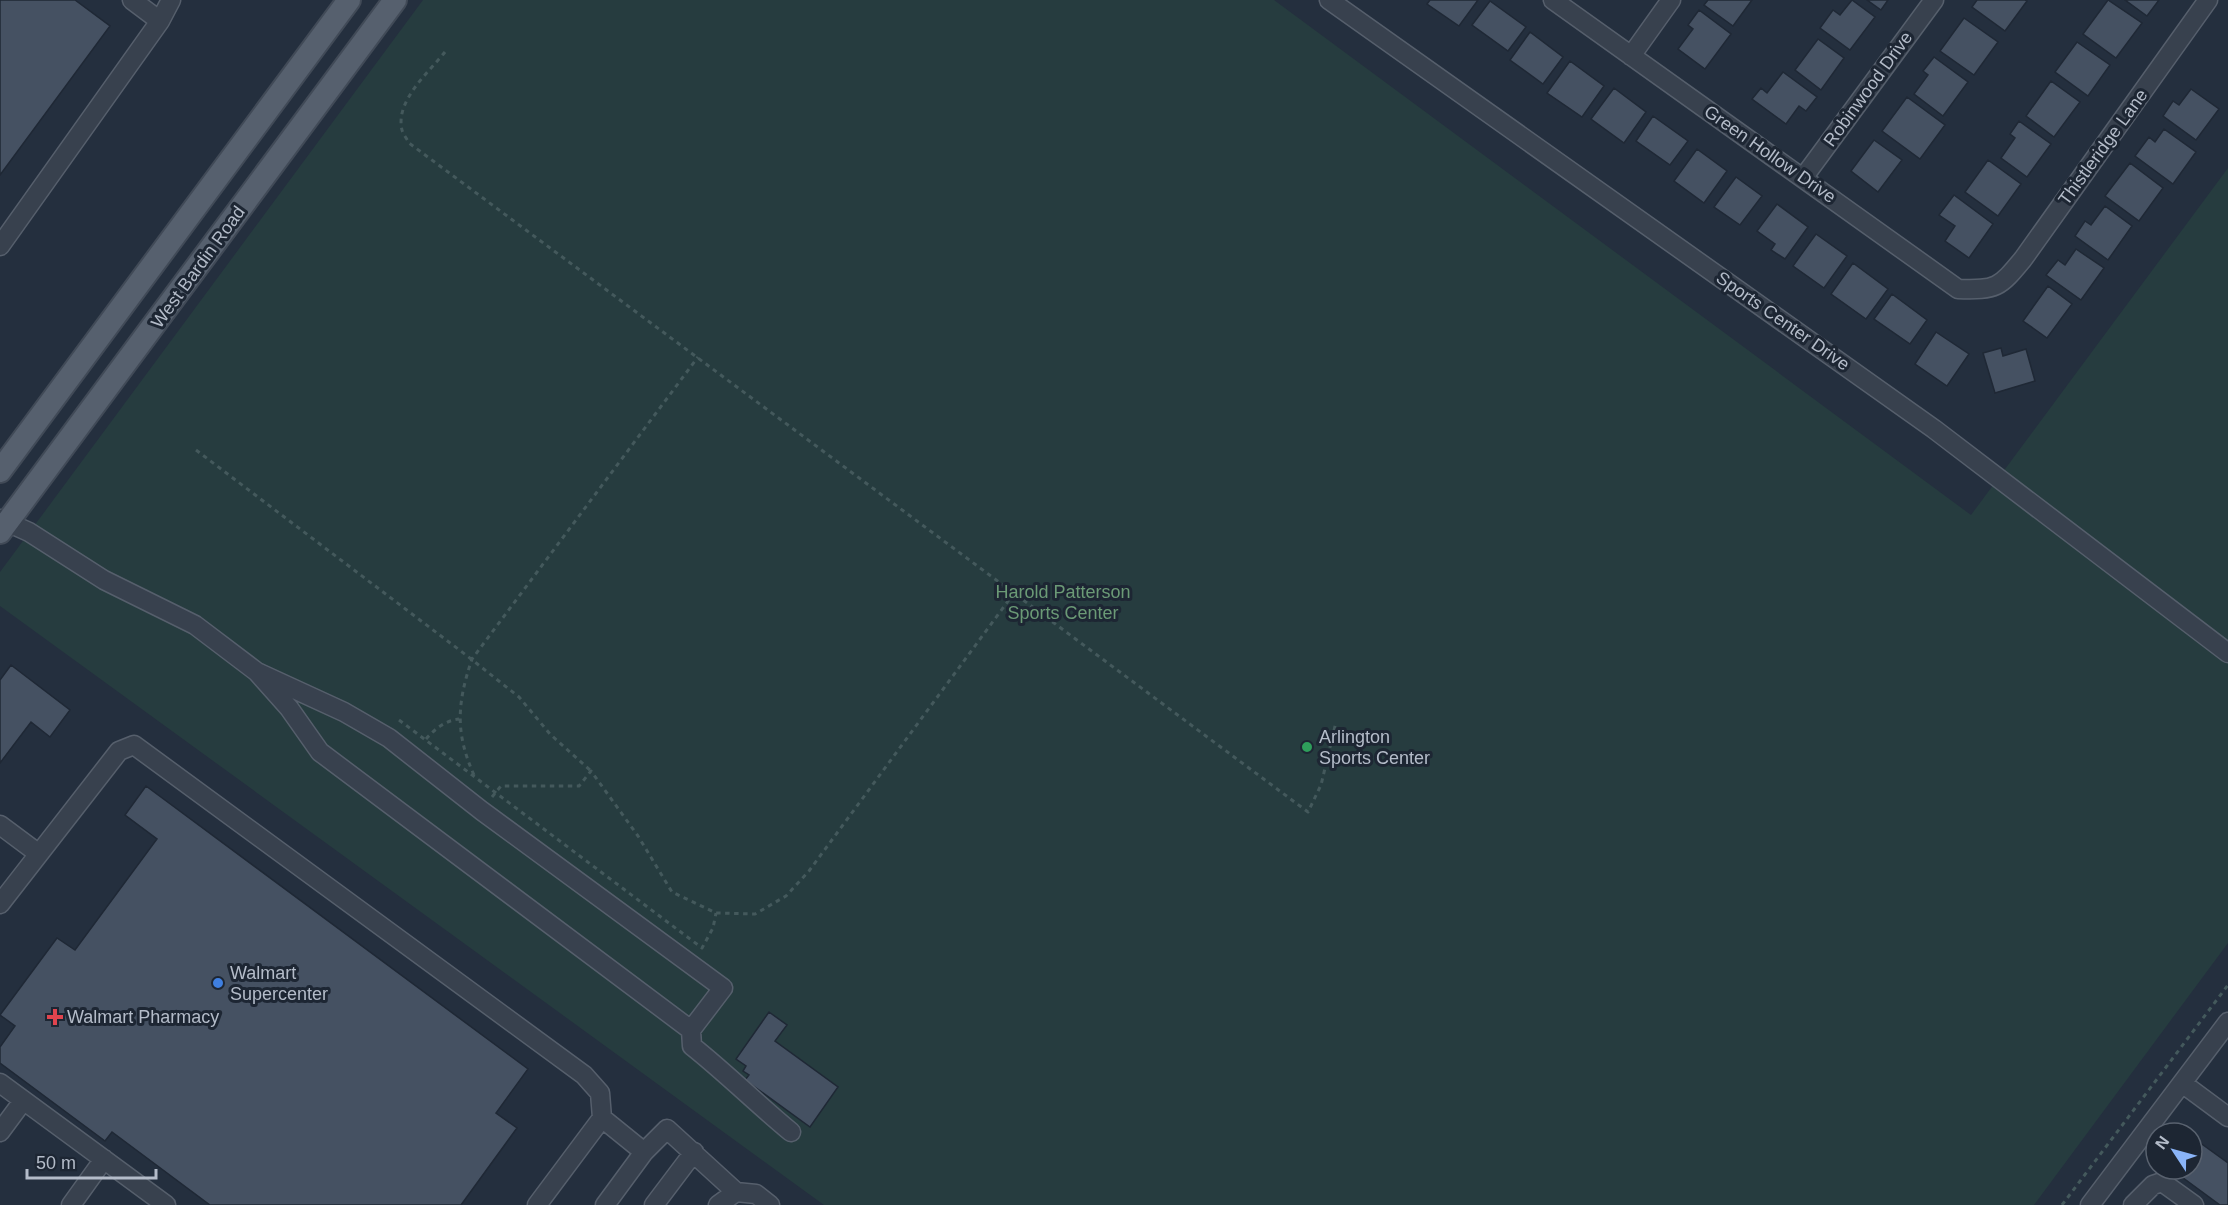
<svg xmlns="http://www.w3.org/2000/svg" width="2228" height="1205" font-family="Helvetica,sans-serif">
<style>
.green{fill:#263c3f}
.building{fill:#455162;stroke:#1f2835;stroke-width:1.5}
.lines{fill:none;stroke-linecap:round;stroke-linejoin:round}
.minor-casing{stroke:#565f6c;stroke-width:21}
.major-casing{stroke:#414a57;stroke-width:26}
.path{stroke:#44595c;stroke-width:3;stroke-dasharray:4.5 4.5;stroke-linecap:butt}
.minor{stroke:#38414e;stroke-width:18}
.major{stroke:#56606e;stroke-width:22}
.leisure-dot{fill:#2e9e5b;stroke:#1d2633;stroke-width:2}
.shop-dot{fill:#3f7fe0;stroke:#1d2633;stroke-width:2}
.health-dot{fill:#e0444e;stroke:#1d2633;stroke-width:2}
.labels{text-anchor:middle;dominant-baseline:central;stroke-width:6;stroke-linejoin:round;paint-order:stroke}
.street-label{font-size:18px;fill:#b4bcc9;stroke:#1d2633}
.park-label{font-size:18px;fill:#6b9a76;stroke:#1d2633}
.poi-label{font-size:18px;fill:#b4bcc9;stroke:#1d2633;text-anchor:start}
</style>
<rect width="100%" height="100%" fill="#242f3e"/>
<path class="green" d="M423 0H1274L1971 515 2228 168V943L2034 1205H824L0 606V572Z"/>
<path class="building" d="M0 0H75L110 26 0 175Z
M1430 0H1478L1459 26 1427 4Z
M1708 0H1752L1733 26 1704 5Z
M1852 0 1875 17 1850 50 1820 28 1833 10 1840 15Z
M1867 0H1888L1881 10Z
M1977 0H2025L2027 1 2005 31 1972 7Z
M2108 0 2142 23 2116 58 2083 34Z
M2125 0H2159L2147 16Z
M1490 1 1526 27 1508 51 1472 25Z
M1699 10 1731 34 1705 69 1678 49 1693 29 1688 25Z
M1964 18 1998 42 1974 75 1940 51Z
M1530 32 1563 57 1543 84 1510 60Z
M1818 39 1844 58 1821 90 1795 70Z
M2077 42 2110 65 2088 96 2055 72Z
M1934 57 1968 82 1943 116 1914 94 1928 75 1923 71Z
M1570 61 1604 86 1582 117 1547 93Z
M1783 72 1817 97 1806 111 1799 106 1786 124 1752 99 1761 88 1767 93Z
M2051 81 2080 102 2054 137 2026 116Z
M1614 88 1646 112 1624 143 1591 119Z
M2191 89 2219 109 2196 140 2163 116 2173 101 2179 105Z
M1907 97 1945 125 1920 159 1882 131Z
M1653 116 1688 141 1670 165 1636 141Z
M2019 121 2051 144 2027 177 2001 158 2015 138 2010 134Z
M2164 129 2196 152 2173 184 2135 156 2149 137 2155 142Z
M1874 140 1902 160 1878 192 1851 171Z
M1697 149 1727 171 1704 203 1674 181Z
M1988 160 2021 184 1998 216 1965 192Z
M2130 163 2163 188 2139 221 2105 196Z
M1736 177 1762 196 1740 225 1714 207Z
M1954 195 1993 224 1969 258 1945 241 1955 226 1939 215Z
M1777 204 1808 227 1785 259 1771 250 1775 244 1757 231Z
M2105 206 2132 226 2108 260 2075 236 2085 221 2091 225Z
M1816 234 1847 256 1824 288 1793 266Z
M2076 249 2104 268 2081 300 2046 275 2058 260 2065 265Z
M1853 263 1888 289 1866 319 1831 294Z
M2048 286 2072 304 2047 338 2023 321Z
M1892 294 1927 320 1910 344 1874 319Z
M1936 332 1969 354 1947 386 1915 364Z
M2001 348 2003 356 2026 349 2035 381 1995 393 1983 353Z
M11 665 70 710 50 737 31 722 0 763V680Z
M146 786 528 1069 496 1113 517 1128 461 1205H210L112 1132 105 1141 0 1063V1047L15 1026 0 1015 57 938 75 950 157 839 125 815Z
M769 1012 787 1025 775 1041 838 1087 810 1127 745 1080 749 1075 743 1071 746 1066 736 1059Z
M2192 1137 2228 1163V1205H2220L2171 1169H2192Z"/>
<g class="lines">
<defs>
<path id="minor" d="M132 0 160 21
M1329 0 1934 429 2228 653
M1553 0 1958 289C1997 290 1999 288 2023 259L2208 0
M1631 56 1671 0
M1803 178 1934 0
M0 246 160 21 171 0
M0 519 29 532 104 580 195 625 257 672 289 708 320 752 691 1030 723 988 482 811 389 738 344 712 257 672
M0 825 39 854
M0 904 119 751 134 745 584 1075 600 1093 602 1118 537 1205
M691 1030 692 1046C726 1073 757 1104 791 1132
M0 1083 166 1205
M2182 1083 2228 1117
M602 1118 644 1152
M0 1132 23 1101
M71 1205 104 1159
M605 1205 644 1152 667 1129 736 1192
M654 1205 694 1152
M718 1205 736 1192 756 1194 770 1205
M2090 1205 2228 1022
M2133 1205 2153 1185 2162 1182 2194 1205"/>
<path id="major" d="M0 471 349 0
M0 532 395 0"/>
</defs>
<use href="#minor" class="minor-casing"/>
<use href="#major" class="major-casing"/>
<path class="path" d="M445 52C428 73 395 101 402 130 403 134 407 139 409 143L1308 812 1321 785 1336 722
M196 450 466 655 519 697 550 734 591 771
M399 720 702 948 713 928 716 913
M426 739C435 729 444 721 459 719
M474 775C455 733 457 703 472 659L698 357
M492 797 501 786H579L591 771 638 836 672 892 716 913 755 914 786 896 809 871 1014 593
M2062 1205 2228 985"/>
<use href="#minor" class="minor"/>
<use href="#major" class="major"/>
</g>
<circle class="leisure-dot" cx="1307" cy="747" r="6"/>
<circle class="shop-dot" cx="218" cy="983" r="6"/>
<path class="health-dot" d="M52 1008h6v6h6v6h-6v6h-6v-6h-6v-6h6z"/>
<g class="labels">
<g class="street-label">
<text transform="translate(1868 89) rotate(-54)">Robinwood Drive</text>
<text transform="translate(2103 147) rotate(-54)">Thistleridge Lane</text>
<text transform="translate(1770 154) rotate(35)">Green Hollow Drive</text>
<text transform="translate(198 267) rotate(-54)">West Bardin Road</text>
<text transform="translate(1783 321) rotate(35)">Sports Center Drive</text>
</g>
<g class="park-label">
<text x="1063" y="592">Harold Patterson<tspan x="1063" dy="21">Sports Center</tspan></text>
</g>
<g class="poi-label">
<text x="1319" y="737">Arlington<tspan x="1319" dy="21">Sports Center</tspan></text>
<text x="230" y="973">Walmart<tspan x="230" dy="21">Supercenter</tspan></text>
<text x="67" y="1017">Walmart Pharmacy</text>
</g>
</g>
<g transform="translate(2174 1151) rotate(306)"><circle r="28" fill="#1d2633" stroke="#59626f" stroke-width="1.5"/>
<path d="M0-4.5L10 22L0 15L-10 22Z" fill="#8ab4f8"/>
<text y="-9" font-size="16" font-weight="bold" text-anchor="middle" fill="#b4bcc9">N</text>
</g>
<path d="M27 1169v9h129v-9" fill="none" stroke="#b4bcc9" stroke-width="3"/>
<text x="36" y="1169" font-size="18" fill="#b4bcc9" stroke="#1d2633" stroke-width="4.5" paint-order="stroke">50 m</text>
</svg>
